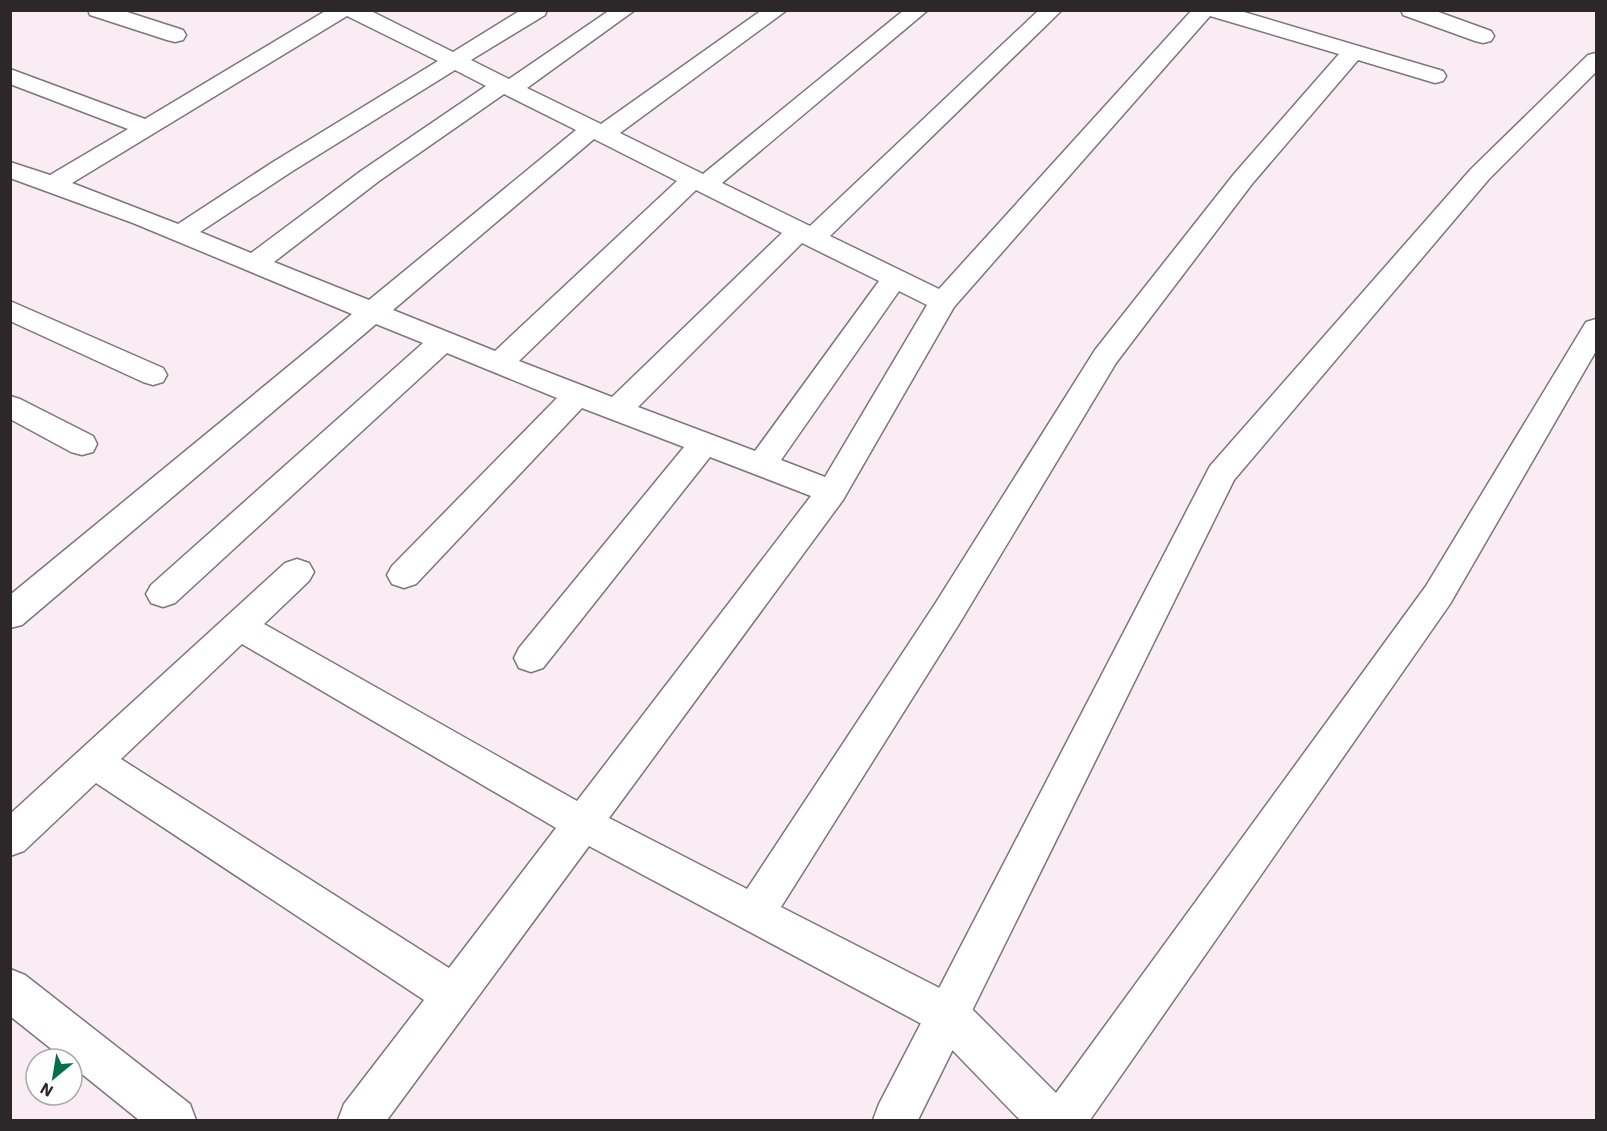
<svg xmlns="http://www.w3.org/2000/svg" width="1607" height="1131" font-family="'IBM Plex Sans',sans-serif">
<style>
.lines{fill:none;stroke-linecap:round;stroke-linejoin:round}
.street-casing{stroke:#7f7479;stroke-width:3}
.secondary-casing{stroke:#7f7479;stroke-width:3}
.street{fill:#fff;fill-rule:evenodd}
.secondary{fill:#fff;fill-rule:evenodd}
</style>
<rect width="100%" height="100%" fill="#f9edf3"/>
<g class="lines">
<defs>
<path id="street" d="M88 10H121L183 30 186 35 183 40 175 42 167 40 90 15Z
M327 10H369L453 52 521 10H547L545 15 471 60 509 79 610 10H635L527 88 601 124 762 10H787L620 133 703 174 904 10H928L722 183 810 226 1039 10H1062L830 236 939 289 1192 10H1237L1443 71 1446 76 1443 81 1435 83 1358 60 1252 184 1116 363 959 624 781 907 963 1000 1056 1093 1426 586 1586 322 1596 319V351L1450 604 1090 1120H1020L933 1030 589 846 387 1120H338L344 1104 424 1000 96 783 24 851 10 856V814L285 563 297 559 309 563 314 572 309 581 264 624 577 801 811 496 710 457 543 668 531 672 519 668 514 658 519 648 684 447 582 408 416 584 404 588 392 584 387 575 392 566 557 398 447 353 175 603 163 607 151 603 146 594 151 585 423 343 376 324 22 625 10 628V595L352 314 133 223 10 178V162L50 175 128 129 10 84V69L145 119ZM347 16 438 61 273 162 178 224 72 183ZM1210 16 1339 54 1234 174 1095 350 935 604 747 889 609 818 843 500 954 307ZM455 70 486 86 361 171 251 253 200 232 291 172ZM504 94 576 130 369 300 274 262 379 181ZM594 139 677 181 495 351 393 310ZM696 190 782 233 612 397 519 361ZM802 243 879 281 755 451 638 407ZM899 291 927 305 825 477 781 460ZM242 644 556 828 449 968 121 759Z
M1401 10H1433L1491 31 1494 36 1491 41 1483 43 1475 41 1403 15Z
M10 301 163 368 167 375 163 382 153 385 143 382 10 321Z
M10 396 20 399 93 436 97 444 93 452 82 455 71 452 10 419Z
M10 969 25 975 190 1104 196 1120H139L72 1066V1059H64L10 1016Z"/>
<path id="secondary" d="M1596 53V72L1489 179 1234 480 918 1120H873L879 1104 1210 466 1471 169 1588 55Z"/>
</defs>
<use href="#street" class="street-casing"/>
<use href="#secondary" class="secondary-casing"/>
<use href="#street" class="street"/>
<use href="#secondary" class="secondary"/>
</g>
<rect width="1607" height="1131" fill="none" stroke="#2c2729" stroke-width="24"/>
<g transform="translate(54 1077) rotate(210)"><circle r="28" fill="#fefefe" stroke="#aaa8a9" stroke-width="1.5"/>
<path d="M0-4.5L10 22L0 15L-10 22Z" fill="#037048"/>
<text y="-9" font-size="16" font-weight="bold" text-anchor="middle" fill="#2c2729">N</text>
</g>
</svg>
